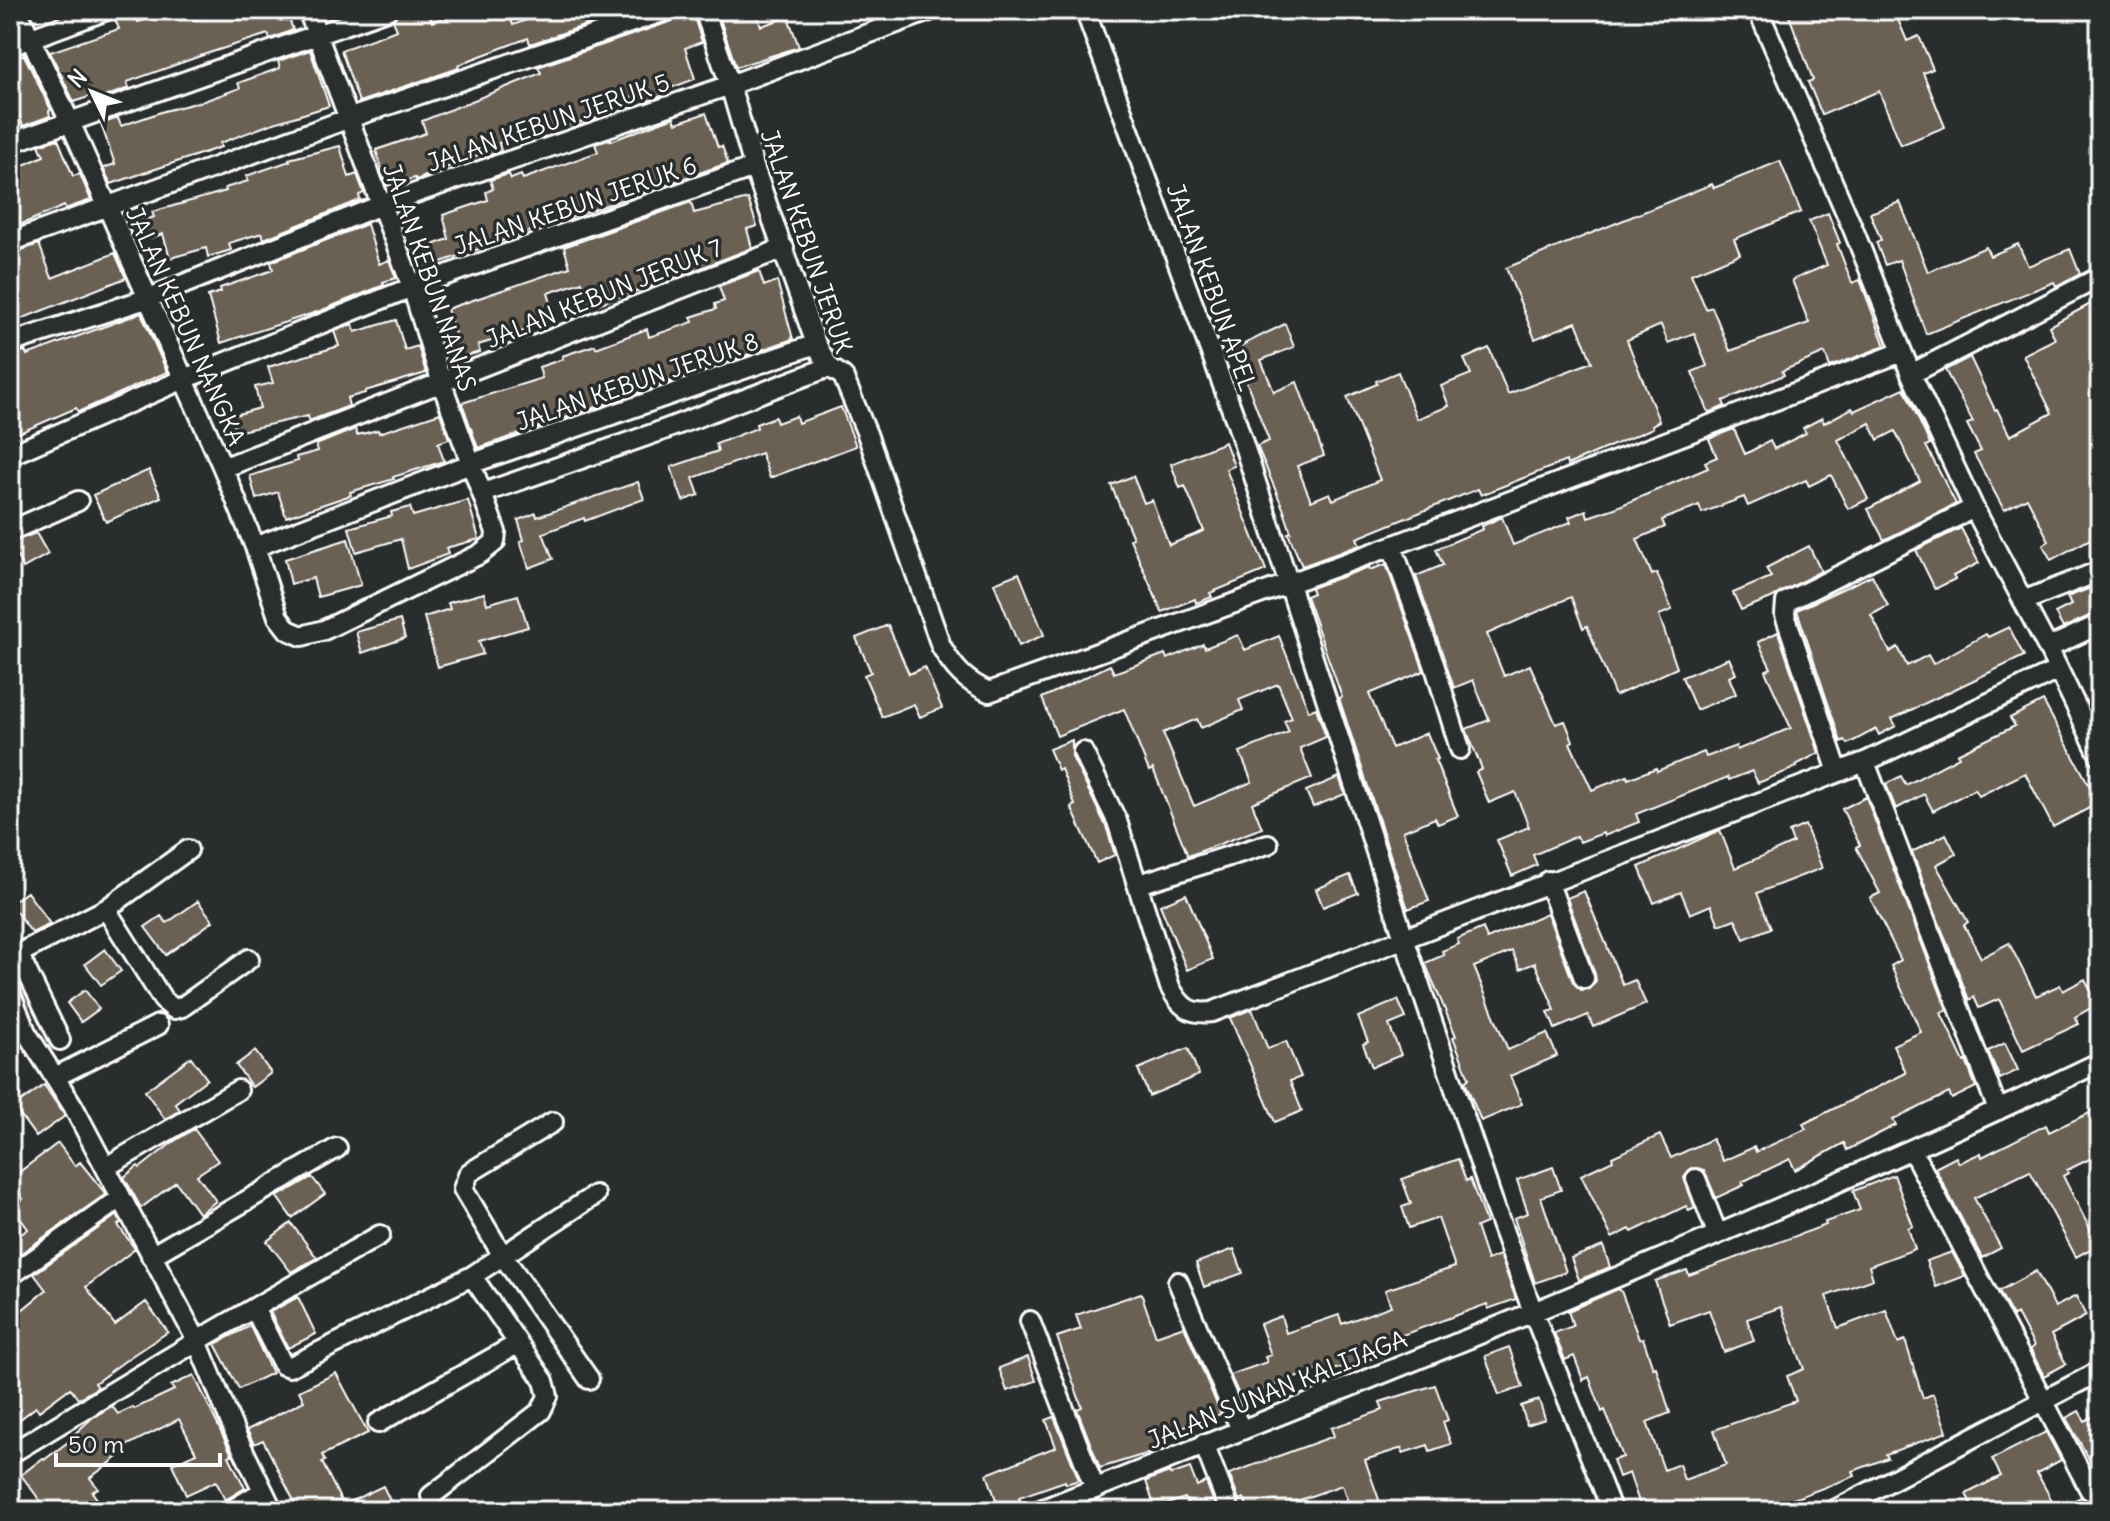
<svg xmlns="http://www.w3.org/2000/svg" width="2110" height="1521" font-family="Delius,sans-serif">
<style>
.building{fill:#6b6152;stroke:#fff;stroke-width:2;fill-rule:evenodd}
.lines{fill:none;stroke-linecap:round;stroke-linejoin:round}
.street-casing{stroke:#fff;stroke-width:24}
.street{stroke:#2a2d2e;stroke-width:18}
.labels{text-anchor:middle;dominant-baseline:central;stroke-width:7;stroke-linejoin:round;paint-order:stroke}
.street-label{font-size:24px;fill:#fff;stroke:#2a2d2e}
</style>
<rect width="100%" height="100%" fill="#2a2d2e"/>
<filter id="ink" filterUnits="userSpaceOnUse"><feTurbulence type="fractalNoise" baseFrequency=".0125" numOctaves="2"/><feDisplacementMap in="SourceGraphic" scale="16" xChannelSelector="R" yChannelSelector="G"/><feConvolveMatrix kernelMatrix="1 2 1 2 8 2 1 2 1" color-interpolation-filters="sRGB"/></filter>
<g filter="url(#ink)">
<path class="building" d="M119 10H134L138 22 178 10H190L193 20 222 10H286L293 30 270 39 268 34 206 54 127 82 129 88 93 101 91 96 74 102 50 52 119 29 115 19Z
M399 10H428L432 22 462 10H507L513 25 553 10H607L610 17 530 44 528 38 470 60 458 66 459 68 359 102 341 50 397 30 393 20Z
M717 10H755L761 26 788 17 799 47 736 67Z
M1787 10H1894L1907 41 1919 36 1933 69 1923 73 1945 127 1901 145 1879 91 1822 115 1808 82 1813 80Z
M684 17 685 21 694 17 702 42 685 48 695 79 665 90 667 94 648 101 645 92 601 109 603 116 565 126 564 124 534 135 532 131 499 143 501 151 482 158 481 154 416 180 415 178 387 186 376 150 426 133 422 121 541 73 538 67Z
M310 50 329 106 271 124 220 143 221 147 111 184 103 168 115 164 101 124 118 118 121 126 164 111 204 101 240 88 238 83 280 68 278 61Z
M24 55 51 110 49 111 50 116 23 126 10 88V60Z
M706 113 718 147 722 146 728 163 418 270 412 252 449 239 443 215 488 200 486 192 493 189 490 180 509 174 511 179 521 175 523 179 598 152 595 144 611 139V141L674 117 676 123Z
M58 139 73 176 80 174 91 200 65 209 64 206 10 229V171L44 156 39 145Z
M340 146 349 177 357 174 364 193 359 195 360 200 264 239 262 233 229 243 231 250 208 257 206 248 170 258 163 234 140 241 134 223 154 217 152 212 226 191 225 188 248 181 246 176 290 161 289 159Z
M1780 161 1801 212 1734 239 1740 254 1691 274 1706 309 1712 307 1730 351 1809 323 1792 280 1827 265 1809 221 1828 213 1840 243 1837 244 1852 283 1860 280 1885 346 1830 367 1825 353 1782 371 1784 375 1723 401 1725 406 1709 413 1692 372 1707 366 1694 333 1668 343 1661 325 1627 340 1659 421 1652 425 1653 428 1567 465 1566 461 1481 495 1478 489 1448 501 1357 538 1360 545 1302 566 1288 533 1291 532 1283 508 1257 446 1269 441 1234 349 1285 324 1294 347 1261 360 1274 392 1297 382 1324 456 1297 466 1311 501 1330 493 1333 500 1380 480 1347 397 1377 384 1376 381 1398 372 1417 419 1449 406 1441 386 1471 374 1464 359 1489 348 1508 394 1592 362 1576 322 1535 339 1506 268 1712 184 1714 188Z
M748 199 757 226 747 229 752 248 678 277 589 307 582 282 548 293 555 317 530 325 531 329 478 345 480 352 458 358 459 362 449 366 441 339 455 334 447 309 570 267 564 247 691 202 694 213Z
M1900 202 1928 272 1986 247 1990 256 2018 244 2028 266 2070 249 2080 274 2056 286 2054 282 1926 334 1899 260 1885 265 1876 242 1881 240 1870 213Z
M367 224 379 264 389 260 396 278 383 282 384 285 320 311 221 343 208 296 221 292 220 288 273 270 271 262Z
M39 244 52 278 115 253 126 278 13 322 16 328 10 330V254Z
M759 271 764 286 777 281 793 339 478 448 462 403 542 378 539 367 563 359 562 356 595 345 596 348 647 329 649 337 693 322 691 317 716 309 715 304 724 301 719 286Z
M2100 299V534L2051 560 2043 545 2049 541 2027 498 2004 510 1974 454 1981 451 1967 424 1973 422 1945 370 1970 357 1995 410 1997 409 2010 436 2052 413 2023 355 2055 339 2049 326Z
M141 313 167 372 78 412 76 408 10 437V355L25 351 27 355Z
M396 320 405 350 418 346 426 373 365 391V393L347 398 349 406 309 421 308 416 236 432 231 416 260 408 255 387 273 383 268 367 339 346 334 331 353 324 355 332Z
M1904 388 1930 444 1926 446 1956 504 1884 540 1868 509 1920 481 1895 431 1878 440 1870 423 1838 440 1868 499 1848 509 1831 475 1809 486 1806 480 1748 506 1744 497 1702 513 1699 505 1662 520 1665 527 1637 539 1652 575 1657 573 1672 610 1659 615 1677 668 1615 696 1587 626 1583 628 1571 597 1487 634 1504 676 1530 665 1556 724 1565 721 1573 741 1570 743 1592 790 1627 776 1628 779 1656 768 1657 771 1704 752 1706 757 1736 746 1737 750 1791 728 1765 671 1771 668 1758 642 1778 632 1819 753 1796 765 1797 767 1758 783 1752 771 1729 780 1728 777 1636 814 1639 822 1604 836 1603 833 1580 842 1577 836 1533 855 1537 865 1512 876 1497 840 1529 827 1515 792 1489 803 1476 772 1482 769 1466 729 1489 720 1473 680 1454 688 1416 576 1443 565 1436 549 1483 529 1482 526 1502 517 1513 545 1571 522 1569 517 1586 510 1588 517 1615 508 1708 468 1705 462 1717 457 1709 439 1718 435 1734 429 1745 454 1770 441 1774 449 1806 433 1803 428 1822 418 1824 423 1852 408 1854 411Z
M841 407 856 446 770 478 761 453 693 478 699 495 683 501 671 467 718 451 716 444 757 428 756 424 775 417 777 423 796 416 798 423Z
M440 413 449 439 438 443 444 461 393 477 394 479 350 492 351 495 286 517 278 492 256 499 250 476 297 461 296 457 318 451 316 445 355 429 357 435 378 430 379 433Z
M1225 442 1234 466 1226 469 1266 570 1210 593 1212 597 1196 603 1195 599 1162 612 1130 539 1133 538 1111 485 1133 476 1144 503 1152 500 1169 545 1204 531 1185 486 1180 488 1171 464Z
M149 470 161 497 106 522 93 495Z
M638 482 644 499 585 521 584 518 543 533 553 559 529 568 520 541 524 540 518 520 536 513 537 517Z
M468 500 479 539 446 548 448 554 408 569 401 539 356 552 349 528 392 516 391 512 410 507 413 516Z
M1961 528 1979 563 1953 576 1955 579 1935 589 1916 550Z
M36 533 48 554 23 568 10 543Z
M348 539 361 585 318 597 313 578 291 584 285 559Z
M1809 546 1821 571 1771 598 1741 610 1733 593 1771 577 1766 568Z
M1386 564 1424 671 1369 694 1392 748 1427 733 1438 759 1435 760 1458 816 1438 824 1435 818 1403 831 1429 901 1408 909 1339 698 1342 697 1306 596 1313 593 1311 588 1369 567 1370 570Z
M1019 573 1044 635 1019 646 994 583Z
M1872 575 1888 606 1871 615 1890 652 1898 647 1907 666 1928 655 1933 664 1986 634 1988 637 2009 627 2024 656 1892 719 1896 726 1879 735 1876 729 1848 744 1845 740 1841 742 1797 610Z
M2091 588 2100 606V611L2063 628 2055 613 2071 605 2067 597Z
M484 593 487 604 518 595 528 627 479 641 483 654 438 667 424 617 450 609 448 603Z
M400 620 405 638 362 653 356 632Z
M888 625 909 674 925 667 942 708 920 717 914 704 882 717 864 675 871 672 856 638Z
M1238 635 1245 650 1279 636 1309 711 1316 708 1326 737 1300 748 1312 778 1252 803 1262 828 1188 856 1153 769 1149 771 1124 709 1057 736 1042 698 1110 665 1114 673 1165 654 1167 659 1203 644 1205 648ZM1278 684 1292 718 1284 721 1289 732 1240 752 1252 782 1194 806 1163 733 1197 719 1201 728 1243 710 1239 700Z
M1729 658 1736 674 1729 677 1736 694 1696 710 1682 677Z
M2043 701 2099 803 2053 827 2025 773 1979 796 1975 789 1933 811 1924 794 1896 809 1886 784 1901 776 1906 785 1959 757 1957 754 2015 726 2010 718Z
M1072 740V757L1106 826 1115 855 1097 863 1071 807 1075 805 1061 769 1058 770 1049 749Z
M1339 777 1345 794 1313 807 1306 791Z
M1866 797 1947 1010 1941 1013 1964 1062 1966 1061 1976 1087 1952 1099 1949 1093 1893 1120 1896 1125 1847 1150 1844 1143 1795 1170 1790 1159 1742 1182 1744 1185 1716 1198 1704 1170 1691 1168 1684 1178 1695 1208 1689 1211 1686 1206 1632 1232 1630 1229 1612 1238 1581 1175 1613 1160 1612 1157 1660 1135 1671 1158 1712 1139 1723 1161 1754 1147 1756 1152 1806 1129 1803 1124 1906 1073 1893 1045 1921 1032 1891 966 1901 960 1870 898 1880 893 1856 847 1860 845 1842 809Z
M1805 825 1822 868 1757 893 1771 928 1744 939 1735 919 1719 925 1711 905 1690 914 1681 892 1654 903 1639 867 1720 830 1735 868 1793 843 1789 832Z
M1946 834 1956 854 1936 865 1968 922 1964 925 1981 958 2009 943 2036 996 2060 985 2063 991 2085 979 2098 1004 2075 1017 2079 1024 2023 1050 1999 999 1979 1008 1974 997 1969 1000 1912 852Z
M1350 875 1358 893 1323 907 1316 889Z
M1584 891 1623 985 1635 980 1646 1004 1593 1027 1588 1015 1555 1029 1548 1012 1555 1010 1535 963 1520 969 1512 951 1474 967 1508 1050 1547 1033 1557 1056 1510 1076 1522 1104 1481 1121 1465 1082 1469 1078 1453 1037 1456 1036 1425 963 1444 955 1442 951 1459 944 1457 939 1483 928 1487 939 1547 913 1573 982 1581 990 1589 989 1596 981 1595 974 1567 898Z
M27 892 50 924 32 933 10 904Z
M1186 894 1213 959 1187 970 1160 905Z
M198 901 213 921 166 955 145 927 161 916 167 923Z
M105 949 121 971 101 985 85 964Z
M85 990 99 1009 81 1022 67 1003Z
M1398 1000 1406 1018 1389 1025 1401 1055 1372 1067 1363 1044 1368 1042 1358 1017Z
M1252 1009 1268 1049 1286 1041 1301 1077 1290 1081 1302 1111 1275 1122 1230 1018Z
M2005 1043 2018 1070 2000 1079 1988 1051Z
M1188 1048 1199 1075 1149 1096 1138 1069Z
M255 1051 271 1073 252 1087 236 1065Z
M191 1057 207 1079 175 1103 180 1110 165 1119 145 1091Z
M44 1085 65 1116 36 1137 14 1107Z
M2100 1108V1154L2067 1170 2068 1173 2063 1176 2098 1245 2076 1257 2030 1171 1974 1198 2001 1248 1982 1258 1935 1168 1956 1157 1959 1163 1981 1153 1982 1157 2046 1125 2049 1132Z
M194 1129 218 1161 197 1175 216 1201 199 1214 176 1182 141 1208 124 1177 138 1166 140 1168 173 1142Z
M58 1143 75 1166 80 1162 106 1194 17 1256 10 1242 28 1229 12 1207 23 1199 10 1179Z
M1458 1159 1466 1181 1470 1179 1486 1223 1476 1227 1487 1260 1500 1255 1516 1299 1488 1309 1487 1304 1383 1342 1387 1354 1323 1373 1322 1368 1265 1389 1268 1398 1244 1406 1230 1375 1267 1362 1265 1357 1271 1355 1260 1324 1281 1316 1286 1333 1339 1315 1342 1324 1391 1306 1385 1290 1455 1267 1438 1218 1409 1228 1402 1207 1411 1204 1402 1179Z
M1553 1167 1561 1190 1541 1197 1566 1272 1535 1283 1514 1218 1528 1213 1517 1180Z
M1894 1175 1913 1226 1908 1228 1915 1249 1869 1266 1873 1279 1826 1296 1838 1328 1886 1310 1898 1343 1905 1340 1923 1398 1933 1394 1947 1432 1886 1454 1888 1458 1853 1471 1855 1476 1788 1501 1792 1511H1712L1709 1504 1689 1511H1642L1629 1473 1619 1477 1613 1460 1623 1457 1605 1410 1602 1412 1589 1377 1583 1380 1574 1356 1565 1360 1554 1333 1573 1326 1568 1311 1618 1289 1621 1291 1639 1339 1643 1338 1653 1368 1656 1367 1670 1413 1647 1422 1664 1470 1679 1464 1684 1480 1726 1465 1714 1430 1796 1401 1787 1376 1804 1369 1781 1307 1747 1319 1754 1341 1724 1352 1709 1310 1670 1324 1655 1281 1687 1270 1689 1275 1826 1225 1825 1222 1860 1210 1853 1191Z
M312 1177 325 1194 292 1218 277 1197Z
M117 1215 121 1223 118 1225 135 1249 86 1287 115 1325 146 1302 168 1332 133 1355 95 1383 98 1387 78 1399 70 1388 39 1411 36 1407 10 1427V1358L20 1350 10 1336V1320L46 1290 34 1274Z
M291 1223 317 1258 291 1272 267 1241Z
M1603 1246 1610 1267 1579 1280 1571 1258Z
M1234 1249 1243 1273 1204 1287 1196 1263Z
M1952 1252 1965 1276 1936 1287 1926 1261Z
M2036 1271 2055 1307 2076 1296 2086 1316 2051 1335 2066 1364 2044 1376 2030 1349 2034 1346 2017 1314 2013 1317 1999 1291Z
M1141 1293 1156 1336 1184 1326 1221 1414 1157 1435 1162 1449 1100 1468 1077 1409 1082 1407 1057 1337 1081 1329 1076 1315Z
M298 1297 316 1334 288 1348 270 1312Z
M250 1326 272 1373 239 1389 215 1344Z
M1509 1347 1523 1387 1499 1395 1485 1356Z
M1028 1357 1036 1381 1007 1391 999 1368Z
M336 1373 368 1433 322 1455 325 1461 322 1462 343 1505 383 1486 395 1511H299L263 1440 254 1444 247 1430 304 1401 299 1391Z
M194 1375 232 1455 229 1456 245 1488 225 1500 216 1481 186 1495 172 1464 196 1453 179 1419 114 1452 118 1457 90 1478 98 1488 92 1492 106 1511H48L21 1475 43 1458 44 1460 72 1439 71 1437 92 1418 112 1406 118 1414 133 1407 134 1409 174 1390 171 1386Z
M1435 1385 1448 1420 1443 1422 1451 1444 1430 1451 1428 1445 1403 1453 1402 1448 1365 1460 1383 1511H1351L1342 1485 1280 1507 1281 1511H1249L1244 1498 1239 1500 1229 1474 1334 1436 1331 1428 1383 1410 1380 1402Z
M1539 1400 1545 1419 1527 1425 1521 1406Z
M2079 1411 2085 1421 2100 1413V1478L2066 1418Z
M1054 1417 1079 1480 1066 1484 1065 1481 1019 1497 1022 1506 1000 1511 987 1474 1056 1447 1046 1420Z
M2046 1432 2061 1460 2037 1473 2057 1510 2081 1497 2090 1502 2100 1496V1511H1975L1966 1494 2001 1476 1992 1459Z
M1190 1468 1197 1486 1206 1482 1216 1508 1190 1511 1185 1498 1155 1508 1146 1481 1169 1472 1170 1475Z"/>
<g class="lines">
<defs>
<path id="street" d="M17 10 70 122 223 468 255 547 278 617 288 630 302 636 324 630 480 554 495 542 496 532 442 384 412 287 308 10
M704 10 730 85 754 167 816 344 829 367 843 376 867 434 941 646C954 669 965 681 989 692L1392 546 1902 352
M1085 10 1236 421 1404 938 1495 1208 1533 1312 1612 1511
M1758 10 1853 229 1911 374 1974 508 2048 648 2100 756
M10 46 107 10
M10 143 387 10
M10 242 347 119 668 10
M10 343 149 298 381 205 730 85 932 10
M1911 374 2100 277
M10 455 184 379 412 287 754 167
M223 468 784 248
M483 493 658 432 829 367
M10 531 78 501
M1392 546 1435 667 1460 749
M255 547 473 463 816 344
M2023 601 2100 571
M2048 648 2100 624
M1083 752 1117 821 1170 987C1180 1006 1189 1015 1212 1012L1865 762 2058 670
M1865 762 1998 1110
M1838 772 1785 615 1786 602 1974 508
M1548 881 1584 978
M1139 884 1268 844
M106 909 163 1000 174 1009 182 1007 249 959
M19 955 60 1040
M10 958 106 909 188 850
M10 992 26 1032 73 1106 197 1341 236 1435 273 1511
M55 1077 158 1025
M553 1122 469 1173 463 1189 503 1256 589 1379
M1912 1150 2090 1490
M106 1167 238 1090
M1696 1179 1717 1233
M151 1256 337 1148
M10 1276 121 1198
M472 1276 595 1195
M1178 1282 1241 1430
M254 1308 283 1365 289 1367 472 1276 544 1381 548 1396 541 1411 431 1496
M1030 1321 1095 1489
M378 1423 517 1344
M1204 1444 1230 1511
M10 1454 197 1341 380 1235
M230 1511 263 1491
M1038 1511C1395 1370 1754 1227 2100 1062
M1833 1511 2100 1371"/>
</defs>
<use href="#street" class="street-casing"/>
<use href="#street" class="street"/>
</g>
</g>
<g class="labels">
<g class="street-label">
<text transform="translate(548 122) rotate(-19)">JALAN KEBUN JERUK 5</text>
<text transform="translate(575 205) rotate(-19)">JALAN KEBUN JERUK 6</text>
<text transform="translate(807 241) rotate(71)">JALAN KEBUN JERUK</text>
<text transform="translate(430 277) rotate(71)">JALAN KEBUN NANAS</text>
<text transform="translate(1212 287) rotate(70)">JALAN KEBUN APEL</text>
<text transform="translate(604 293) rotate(-22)">JALAN KEBUN JERUK 7</text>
<text transform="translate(186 326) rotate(66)">JALAN KEBUN NANGKA</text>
<text transform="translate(637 381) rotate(-19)">JALAN KEBUN JERUK 8</text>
<text transform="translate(1277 1389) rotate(-22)">JALAN SUNAN KALIJAGA</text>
</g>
</g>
<rect width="2110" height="1521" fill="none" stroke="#2a2d2e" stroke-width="40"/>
<rect x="20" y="20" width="2070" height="1481" fill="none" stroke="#fff" stroke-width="3" filter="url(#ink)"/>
<g transform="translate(92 92) rotate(313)" stroke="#2a2d2e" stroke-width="6" paint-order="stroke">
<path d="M0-6L14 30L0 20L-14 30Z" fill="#ffffff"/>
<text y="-12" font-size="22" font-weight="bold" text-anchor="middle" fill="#ffffff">N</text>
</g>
<path d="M56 1453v12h164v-12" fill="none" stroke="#ffffff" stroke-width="4"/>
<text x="68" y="1453" font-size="24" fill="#ffffff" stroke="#2a2d2e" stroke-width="6" paint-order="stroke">50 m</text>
</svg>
